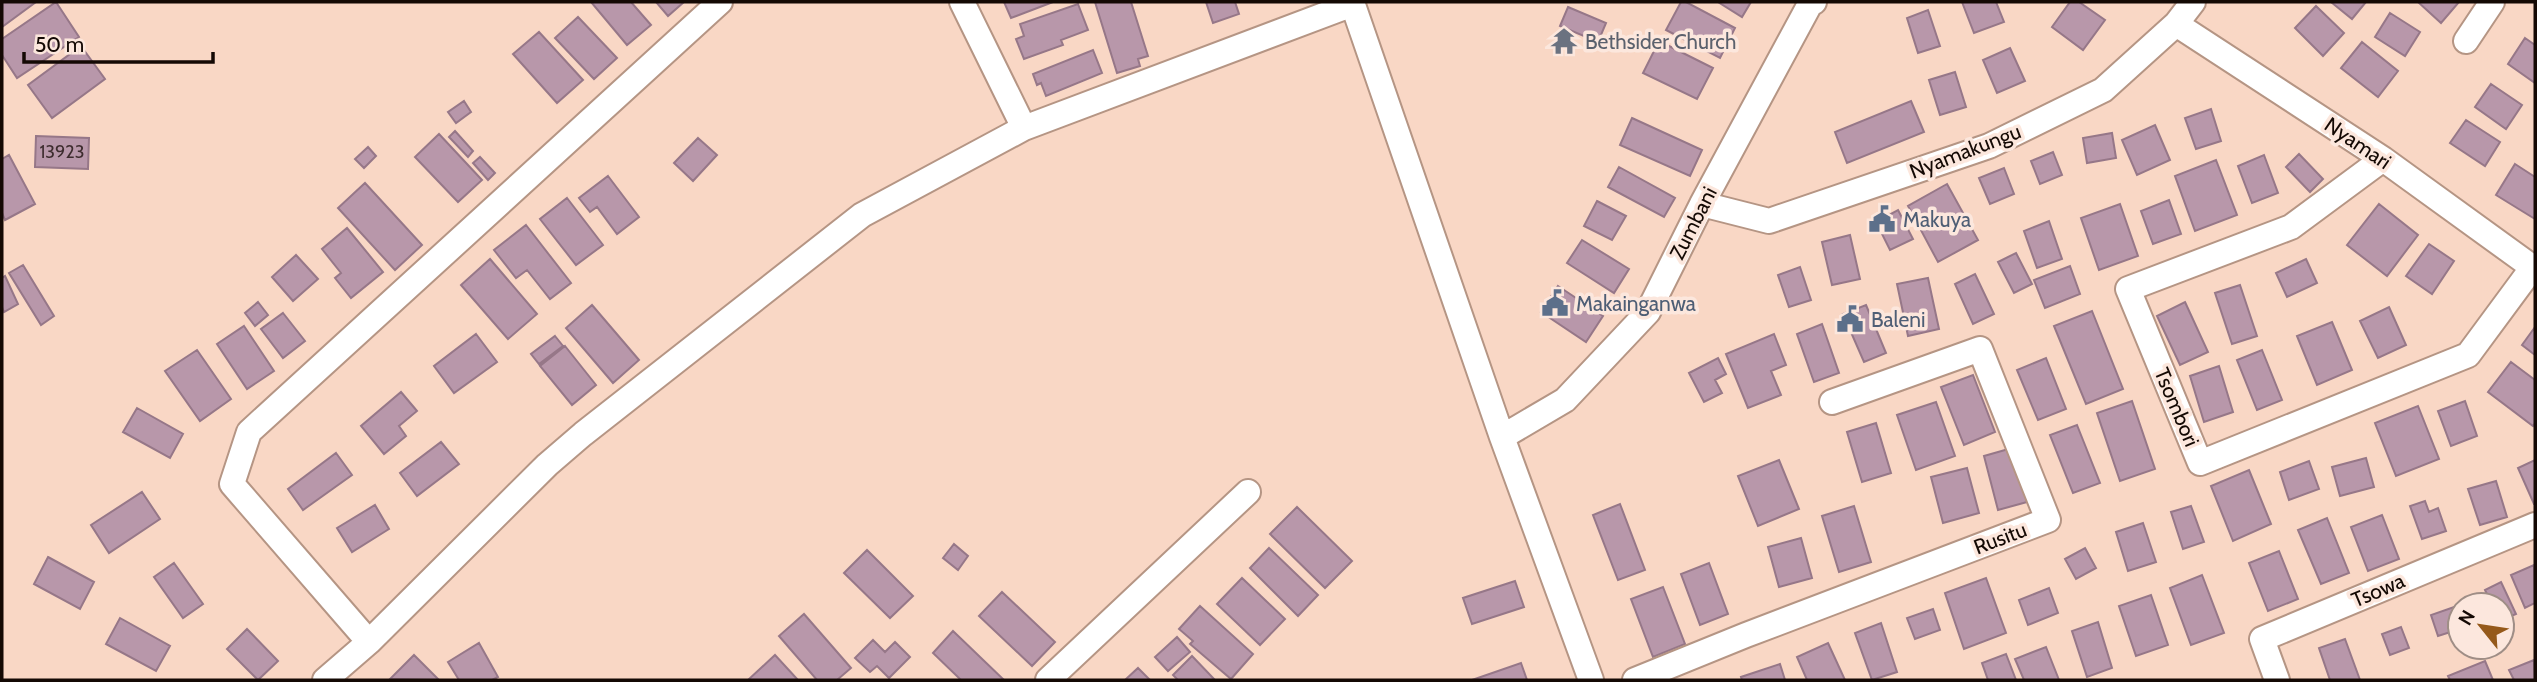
<svg xmlns="http://www.w3.org/2000/svg" width="2537" height="682" font-family="Cabin,sans-serif">
<style>
.building{fill:#b897aa;stroke:#967788;stroke-width:2}
.lines{fill:none;stroke-linecap:round;stroke-linejoin:round}
.minor-casing{stroke:#b59584;stroke-width:28}
.minor{stroke:#fff;stroke-width:24}
.labels{text-anchor:middle;dominant-baseline:central;stroke-width:7;stroke-linejoin:round;paint-order:stroke}
.number-label{font-size:18px;fill:#3d2c2e}
.worship-label{font-size:21px;fill:#5b616d;stroke:#fce7dd;text-anchor:start}
.street-label{font-size:21px;fill:#140904;stroke:#fce7dd}
.service-label{font-size:21px;fill:#4e5e75;stroke:#fce7dd;text-anchor:start}
</style>
<rect width="100%" height="100%" fill="#f9d7c5"/>
<path class="building" d="M2 2H36L2 27Z
M56 2 79 37 17 78 2 55V39Z
M591 2H631L651 25 627 45Z
M656 2H684L668 16Z
M1004 2H1053L1011 18Z
M1095 2H1131L1148 56 1138 59 1140 66 1117 73Z
M1206 2H1235L1239 14 1213 23Z
M1681 2H1686L1735 28 1720 58 1666 30Z
M1718 2H1751L1742 17Z
M1962 2H1996L2004 22 1974 33Z
M2070 2H2079L2105 20 2083 50 2052 27Z
M2331 2H2366L2352 19Z
M2418 2H2459L2441 23Z
M1078 4 1088 30 1061 40 1063 45 1024 59 1016 39 1024 36 1020 24Z
M2316 6 2344 33 2323 56 2295 28Z
M1568 7 1606 23 1598 42 1560 26Z
M1928 10 1940 46 1918 53 1907 18Z
M2390 13 2420 32 2405 56 2375 37Z
M578 17 617 58 594 79 555 38Z
M539 32 583 80 557 103 513 54Z
M2525 38 2535 45V83L2508 64Z
M1659 41 1713 68 1697 99 1643 73Z
M2362 42 2398 71 2378 97 2341 68Z
M81 46 105 79 52 118 28 85Z
M2010 48 2025 81 1997 93 1983 60Z
M1093 50 1102 73 1046 96 1041 83 1037 85 1033 74Z
M1955 72 1966 107 1940 115 1929 80Z
M2491 84 2522 105 2506 129 2475 107Z
M464 101 471 112 456 123 448 112Z
M1911 101 1924 132 1847 163 1835 132Z
M2211 109 2221 141 2196 149 2185 118Z
M1632 118 1702 150 1690 176 1620 145Z
M2466 120 2500 142 2485 166 2450 143Z
M2155 125 2170 160 2137 175 2122 140Z
M455 131 473 151 468 157 449 137Z
M2112 133 2116 158 2087 163 2083 138Z
M439 134 482 180 458 202 415 157Z
M36 136 89 138 88 169 35 167Z
M698 138 717 155 693 181 674 163Z
M368 147 376 156 364 168 355 159Z
M2053 152 2062 175 2040 184 2031 161Z
M2299 154 2323 179 2310 192 2286 167Z
M9 155 35 204 5 220 2 213V159Z
M2264 155 2278 193 2252 203 2238 166Z
M480 157 495 173 488 180 473 163Z
M2216 160 2237 215 2195 231 2175 176Z
M2515 164 2535 177V219L2496 195Z
M1619 167 1675 198 1664 217 1608 187Z
M2004 168 2014 194 1990 204 1979 178Z
M608 176 639 217 617 234 597 207 590 212 579 198Z
M365 183 422 245 395 270 338 208Z
M1947 184 1978 240 1938 262 1908 206Z
M567 198 603 245 576 265 540 219Z
M2169 200 2181 234 2153 244 2141 211Z
M1597 201 1626 216 1612 240 1584 226Z
M2120 204 2138 256 2099 270 2081 218Z
M2379 204 2418 235 2387 276 2347 245Z
M1898 210 1913 239 1890 250 1876 222Z
M2049 221 2062 259 2037 268 2024 231Z
M526 225 571 283 550 299 527 270 516 278 494 250Z
M347 228 383 272 351 298 335 278 341 273 322 249Z
M1850 235 1860 279 1832 285 1822 242Z
M1582 240 1629 269 1614 293 1567 263Z
M2429 244 2454 261 2432 294 2406 276Z
M2016 253 2032 284 2014 293 1998 262Z
M296 255 318 279 293 301 272 277Z
M490 259 537 314 508 339 461 285Z
M2306 259 2317 283 2287 297 2276 273Z
M23 265 54 316 41 325 9 273Z
M2070 266 2080 294 2045 308 2034 280Z
M1800 267 1811 300 1789 307 1778 275Z
M1975 274 1994 314 1973 324 1955 284Z
M5 276 18 304 4 312 2 307V278Z
M1928 278 1939 329 1908 336 1897 284Z
M2240 285 2257 336 2232 344 2215 293Z
M1558 286 1603 316 1586 342 1541 312Z
M258 302 268 315 255 326 245 313Z
M2185 302 2208 352 2180 365 2157 316Z
M592 305 639 360 613 383 566 328Z
M1866 305 1886 353 1864 362 1843 314Z
M2389 307 2406 345 2378 358 2360 321Z
M2092 311 2123 389 2086 404 2054 326Z
M283 313 305 341 283 358 261 329Z
M2332 322 2352 370 2317 385 2297 336Z
M1822 324 1839 373 1814 382 1797 334Z
M244 326 274 371 247 389 217 344Z
M2535 327V355L2522 345Z
M476 334 497 362 454 393 434 366Z
M1774 334 1786 365 1771 371 1781 395 1748 408 1726 354Z
M555 336 563 346 539 364 531 354Z
M565 346 596 385 572 405 540 366Z
M197 350 231 399 200 421 165 371Z
M2262 350 2282 400 2257 410 2237 360Z
M1718 358 1726 374 1715 380 1722 393 1704 402 1689 373Z
M2046 358 2066 409 2038 420 2017 370Z
M2511 362 2535 380V423L2533 426 2488 392Z
M2219 366 2233 412 2204 422 2190 376Z
M1973 375 1995 432 1964 445 1941 387Z
M401 392 417 411 399 426 406 436 384 454 361 426Z
M2132 401 2155 469 2120 481 2097 413Z
M2465 401 2477 436 2451 446 2438 411Z
M1936 402 1955 456 1916 470 1897 415Z
M2418 406 2439 459 2396 476 2375 423Z
M137 408 183 434 170 458 123 432Z
M1876 423 1891 473 1862 482 1847 432Z
M2077 425 2100 483 2073 493 2050 435Z
M441 442 459 464 417 496 400 473Z
M2012 448 2027 502 1998 510 1984 456Z
M336 453 352 475 303 510 288 489Z
M2366 458 2374 487 2340 496 2332 467Z
M1779 460 1799 509 1758 526 1738 476Z
M2535 460V504H2534L2518 468Z
M2309 461 2319 489 2289 500 2280 472Z
M1967 468 1979 513 1943 523 1931 477Z
M2249 470 2271 524 2233 541 2211 486Z
M2496 481 2507 517 2480 525 2468 489Z
M142 492 160 519 109 553 91 525Z
M2425 501 2429 512 2438 508 2446 531 2422 539 2410 506Z
M1620 504 1645 570 1618 580 1593 515Z
M375 505 389 529 352 552 337 528Z
M1854 506 1871 562 1839 572 1822 516Z
M2191 506 2204 542 2183 549 2171 512Z
M1297 507 1352 561 1325 588 1270 534Z
M2382 515 2399 559 2368 571 2351 527Z
M2327 518 2349 573 2321 584 2298 530Z
M2143 523 2156 562 2128 571 2116 532Z
M1801 538 1812 578 1779 587 1768 547Z
M954 544 968 556 958 570 943 558Z
M1269 548 1318 595 1298 616 1250 568Z
M2085 548 2096 568 2076 579 2065 559Z
M867 550 913 596 890 618 844 573Z
M2279 551 2298 599 2268 611 2249 563Z
M48 557 94 582 80 609 34 584Z
M174 563 203 604 183 618 154 577Z
M1709 563 1728 614 1700 625 1681 574Z
M2534 565 2535 603 2525 608 2511 575Z
M2202 575 2224 633 2191 645 2170 588Z
M1242 578 1285 619 1260 645 1217 604Z
M1986 578 2006 633 1964 649 1945 593Z
M1515 581 1524 607 1472 624 1463 598Z
M2501 582 2516 614 2502 620V605H2492L2485 590Z
M1663 587 1685 644 1653 657 1631 599Z
M2049 588 2058 613 2028 625 2019 600Z
M1002 592 1055 642 1032 666 979 616Z
M2151 595 2168 645 2136 656 2119 606Z
M2460 605V629L2438 636 2431 615Z
M1200 606 1253 654 1231 679 1190 644 1193 641 1179 629Z
M1933 609 1940 630 1915 639 1907 618Z
M804 614 851 668 837 680H817L779 636Z
M120 618 170 646 156 671 106 644Z
M2098 622 2112 668 2087 677 2072 631Z
M1881 623 1897 672 1872 680 1855 633Z
M2401 627 2409 648 2390 655 2382 634Z
M247 629 278 661 258 680 227 649Z
M953 631 1004 680H961L933 653Z
M1177 637 1190 652 1168 671 1155 657Z
M2345 639 2360 680H2330L2319 648Z
M873 640 885 652 895 642 910 657 889 678 877 666 870 672 855 658Z
M479 643 498 677 492 680H459L448 662Z
M1828 643 1845 680H1807L1797 657Z
M2046 647 2059 680H2024L2015 659Z
M2006 654 2016 680H1988L1982 663Z
M414 655 439 680 390 679Z
M775 655 798 680H748Z
M1192 656 1215 680H1178L1173 675Z
M2534 660 2535 680H2514L2509 670Z
M2485 661 2493 680H2450L2448 676Z
M1521 663 1527 680H1472Z
M1780 664 1785 680H1742L1741 677Z
M1138 668 1150 680H1125Z"/>
<g class="lines">
<defs>
<path id="minor" d="M962 2 1024 128
M1352 2 1502 437 1591 680
M2176 24 2383 159 2535 269
M2466 41 2492 2
M2383 159 2291 227 2128 289 2200 463 2468 355 2533 267
M1702 204 1769 221 1989 146 2103 90 2176 24 2193 2
M1502 437 1565 400 1648 312 1702 204 1810 4 1814 2
M369 642 232 484 249 432 720 2
M325 680 369 642 547 465 583 434 862 215 1024 128 1353 4
M1048 680 1248 492
M1635 680 1746 635 2048 520 1980 349 1832 402
M2277 680 2262 639 2535 525"/>
</defs>
<use href="#minor" class="minor-casing"/>
<use href="#minor" class="minor"/>
</g>
<defs>
<symbol id="temple-bare" viewBox="-9 -9 18 18"><path d="M0-6L5-2H3V0L6.5 2.5H4V6H1.5V3h-3V6H-4V2.5H-6.5L-3 0V-2H-5Z" fill="#6b7280" stroke="#fce7dd" stroke-width="2.5" paint-order="stroke"/></symbol>
<symbol id="civic-bare" viewBox="-9 -9 18 18"><path d="M-.6-6.5H3V-4.5H.6V-3L4-1V1h2V6H-6V1h2V-1L-.6-3ZM-1.2 2.5V6h2.4V2.5Z" fill="#5c6f8a" stroke="#fce7dd" stroke-width="2.5" paint-order="stroke"/></symbol>
</defs>
<g fill-rule="evenodd">
<use href="#temple-bare" x="1545" y="22" width="38" height="38"/>
<use href="#civic-bare" x="1863" y="200" width="38" height="38"/>
<use href="#civic-bare" x="1536" y="284" width="38" height="38"/>
<use href="#civic-bare" x="1831" y="300" width="38" height="38"/>
</g>
<g class="labels">
<g class="number-label">
<text x="62" y="152">13923</text>
</g>
<g class="worship-label">
<text x="1585" y="41">Bethsider Church</text>
</g>
<g class="street-label">
<text transform="translate(2358 143) rotate(34)">Nyamari</text>
<text transform="translate(1965 151) rotate(-21)">Nyamakungu</text>
<text transform="translate(1693 223) rotate(-63)">Zumbani</text>
<text transform="translate(2177 407) rotate(67)">Tsombori</text>
<text transform="translate(2000 538) rotate(-21)">Rusitu</text>
<text transform="translate(2378 590) rotate(-23)">Tsowa</text>
</g>
<g class="service-label">
<text x="1903" y="219">Makuya</text>
<text x="1576" y="303">Makainganwa</text>
<text x="1871" y="319">Baleni</text>
</g>
</g>
<rect width="2537" height="682" fill="none" stroke="#140904" stroke-width="7"/>
<g transform="translate(2481 626) rotate(300)"><circle r="33" fill="#fce7dd" stroke="#9f8e86" stroke-width="2"/>
<path d="M0-5L12 26L0 18L-12 26Z" fill="#95591a"/>
<text y="-10" font-size="19" font-weight="bold" text-anchor="middle" fill="#140904">N</text>
</g>
<path d="M24 52v10h189v-10" fill="none" stroke="#140904" stroke-width="3.5"/>
<text x="35" y="52" font-size="21" fill="#140904" stroke="#fce7dd" stroke-width="5" paint-order="stroke">50 m</text>
</svg>
